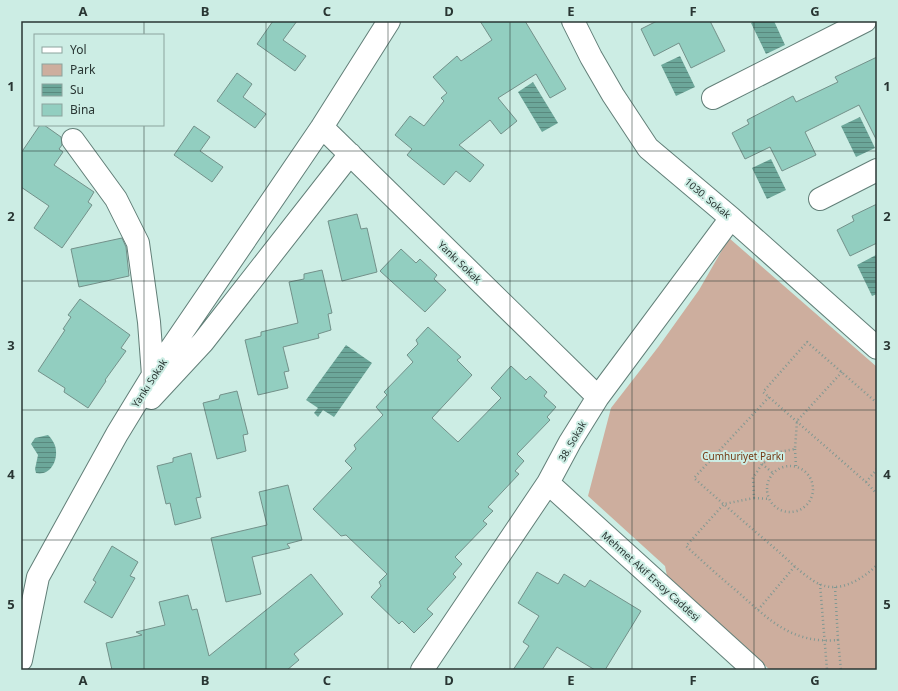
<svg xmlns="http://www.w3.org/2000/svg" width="898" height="691" font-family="'Noto Sans',sans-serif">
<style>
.green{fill:#cdae9e}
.water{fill:url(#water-rules)}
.building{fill:#92cec0;stroke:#73918a}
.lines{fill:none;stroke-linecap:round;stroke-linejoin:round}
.minor-casing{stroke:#627f78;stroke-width:24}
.path{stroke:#819892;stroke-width:2.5;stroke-dasharray:1 3;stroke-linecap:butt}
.minor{stroke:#fff;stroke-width:22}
.grid{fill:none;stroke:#293633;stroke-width:1;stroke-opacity:0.55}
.labels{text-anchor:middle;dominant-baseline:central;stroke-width:4;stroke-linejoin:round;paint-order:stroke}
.street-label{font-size:10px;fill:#293633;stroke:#ccede4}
.park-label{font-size:10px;fill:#743914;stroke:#ccede4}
.neatline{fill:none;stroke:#293633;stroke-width:1.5}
.grid-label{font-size:13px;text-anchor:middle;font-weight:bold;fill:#293633}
</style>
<defs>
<pattern id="water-rules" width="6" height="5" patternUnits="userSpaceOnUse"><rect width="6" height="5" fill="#6ca79a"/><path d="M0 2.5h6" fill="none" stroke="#59897e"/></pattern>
</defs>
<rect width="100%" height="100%" fill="#ccede4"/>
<path class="green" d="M729 238 877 367V670H770L667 576 665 566 588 496 611 408 659 346 699 290Z"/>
<path class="water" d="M754 21H774L785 45 766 54 751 23Z
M680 56 695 87 676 96 661 65Z
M533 82 558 123 542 132 518 92Z
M860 117 875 148 856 157 841 126Z
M771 159 786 190 767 199 752 168Z
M876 255 877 294 872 296 857 265Z
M346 345 372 363 334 417 323 410 318 417 314 413 318 408 306 400Z
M48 435C52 439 56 445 56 451 57 463 49 476 36 473L35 469 38 455 31 444 35 438Z"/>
<path class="building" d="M273 21H297L283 40 306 56 295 71 257 44Z
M480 21H525L566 89 550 98 536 74 498 98 517 121 501 134 490 120 459 145 484 165 470 182 456 171 444 185 407 155 412 149 395 135 410 116 424 126 444 101 441 98 447 93 433 77 457 56 461 61 492 40Z
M657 21H710L725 51 691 68 679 43 654 56 641 29Z
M877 57V141L859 105 805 132 816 155 782 171 770 147 745 159 732 133 749 124 747 120 793 96 796 102 838 82 835 77Z
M237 73 252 84 243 97 266 114 255 128 217 101Z
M40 125H44L61 137 62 145 59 149 63 152 54 165 94 192 88 202 92 205 62 248 34 228 49 206 21 187V153Z
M194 126 210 137 200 151 223 167 212 182 174 155Z
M877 204V243L850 256 837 230 854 221 852 216Z
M357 214 361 229 367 228 377 272 342 281 328 221Z
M122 238 126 247 129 276 79 287 71 249Z
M401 249 416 263 420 259 437 275 434 279 446 290 425 312 380 271Z
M322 270 332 313 328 314 331 330 318 334 319 338 283 347 289 371 284 372 288 388 258 395 245 340 261 336V332L298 323 289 282 304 279V274Z
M80 299 130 335 121 348 126 351 105 380 106 381 88 408 64 392 65 388 38 371 65 330 63 329 71 317 68 315Z
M428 327 461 357 457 360 472 375 432 418 458 442 501 398 491 388 511 366 526 380 530 376 547 392 544 396 556 407 547 417 550 420 517 454 524 461 515 471 519 474 488 507 493 511 483 521 487 524 455 557 462 564 453 574 456 577 427 609 433 614 414 633 402 621 399 624 371 597 381 586 379 582 387 574 346 535 341 536 313 509 352 468 345 461 356 449 354 445 383 415 376 407 387 395 384 392 413 362 407 355 418 344 416 340Z
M237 391 248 434 243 435 246 451 217 459 203 403 219 399 220 395Z
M191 453 201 497 196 498 201 518 175 525 170 503 166 504 157 466 173 462V458Z
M288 485 302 540 287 544 290 548 252 557 261 594 226 602 211 538 267 525 259 492Z
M112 546 138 562 130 576 135 578 112 618 84 602 96 582 93 580Z
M537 572 558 584 564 574 585 587 590 580 641 611 605 670H595L557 647 542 670H513L529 646 523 642 539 616 518 603Z
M311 574 343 614 294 654 299 660 287 670H112L106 643 142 635 136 632 165 625 159 602 188 595 192 610 197 609 209 656Z"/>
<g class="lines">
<defs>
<path id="minor" d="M573 21 591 57 613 95 648 148 731 218 877 348
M713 98 865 21
M322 127 598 397
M73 140 116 199 138 243 149 322 153 375
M820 199 877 170
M151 398 203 342 350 154
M548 483 754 670
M21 660 38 577 117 434 153 375 322 127 389 21
M422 670 548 483 570 442 598 397 731 218"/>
</defs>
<use href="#minor" class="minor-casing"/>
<path class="path" d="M769 397 694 478C722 503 750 527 779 552 790 562 811 583 825 586 844 591 865 577 877 565
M877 403 807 342 763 392 866 482 877 494
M795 449 796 466
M762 464 773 473
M767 489a23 23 0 1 1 46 0a23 23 0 1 1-46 0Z
M866 482 877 469
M754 498 769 499
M820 584 827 670
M835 587 838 640C793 644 770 621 739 593 721 578 703 562 686 546L724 504 754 498 753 478 762 464 780 452 795 449 797 421 842 372
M758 610 795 566
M838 640 841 670"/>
<use href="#minor" class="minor"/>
</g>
<path class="grid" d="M144 21V35M266 21V670M388 21V670M510 21V670M632 21V670M754 21V670M144 125V670M21 151H877M21 281H877M21 410H877M21 540H877"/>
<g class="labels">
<g class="street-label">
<text transform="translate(708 198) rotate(40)">1030. Sokak</text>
<text transform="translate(460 262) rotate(44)">Yankı Sokak</text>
<text transform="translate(149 383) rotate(-57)">Yankı Sokak</text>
<text transform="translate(572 441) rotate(-60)">38. Sokak</text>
<text transform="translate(651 576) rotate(42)">Mehmet Akif Ersoy Caddesi</text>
</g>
<g class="park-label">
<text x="743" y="456">Cumhuriyet Parkı</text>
</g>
</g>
<rect width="898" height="691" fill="none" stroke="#ccede4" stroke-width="44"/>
<rect x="34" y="34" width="130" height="92" fill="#ccede4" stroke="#8ba49d"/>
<rect x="42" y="47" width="20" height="6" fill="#ffffff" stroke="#8ba49d"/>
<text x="70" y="54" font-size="12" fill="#293633">Yol</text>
<rect x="42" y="64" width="20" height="12" fill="#cdae9e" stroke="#8ba49d"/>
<text x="70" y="74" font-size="12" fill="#293633">Park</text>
<rect x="42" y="84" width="20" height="12" fill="url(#water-rules)" stroke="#8ba49d"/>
<text x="70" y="94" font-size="12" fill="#293633">Su</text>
<rect x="42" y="104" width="20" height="12" fill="#92cec0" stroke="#8ba49d"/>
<text x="70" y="114" font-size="12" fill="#293633">Bina</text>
<rect x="22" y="22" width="854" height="647" class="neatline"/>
<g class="grid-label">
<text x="83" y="16">A</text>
<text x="205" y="16">B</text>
<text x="327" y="16">C</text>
<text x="449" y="16">D</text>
<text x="571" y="16">E</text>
<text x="693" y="16">F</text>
<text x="815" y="16">G</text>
<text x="11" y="91">1</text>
<text x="887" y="91">1</text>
<text x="11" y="221">2</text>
<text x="887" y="221">2</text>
<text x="11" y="350">3</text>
<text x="887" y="350">3</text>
<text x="11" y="479">4</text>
<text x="887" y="479">4</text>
<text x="11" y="609">5</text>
<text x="887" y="609">5</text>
<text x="83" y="685">A</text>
<text x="205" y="685">B</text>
<text x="327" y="685">C</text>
<text x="449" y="685">D</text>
<text x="571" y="685">E</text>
<text x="693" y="685">F</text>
<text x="815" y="685">G</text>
</g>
</svg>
